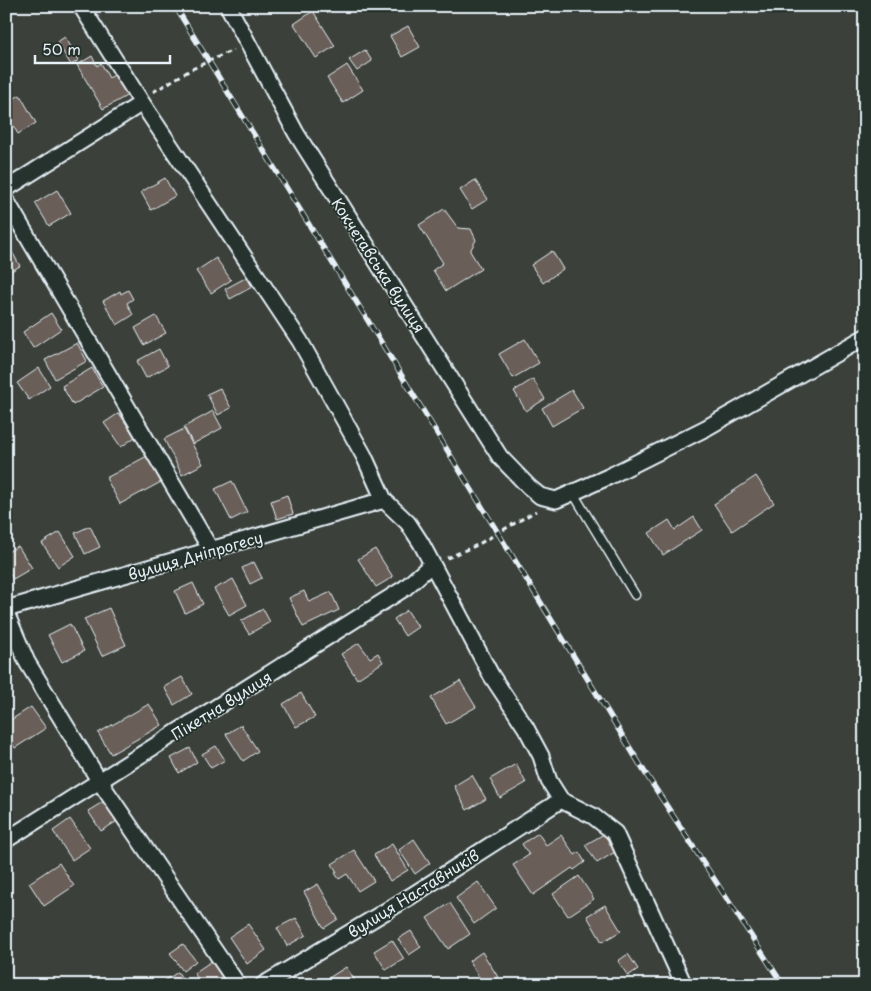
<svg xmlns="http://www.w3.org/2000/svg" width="871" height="991" font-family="'Playpen Sans',sans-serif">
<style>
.building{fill:#6b5f59;stroke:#e8f1f8}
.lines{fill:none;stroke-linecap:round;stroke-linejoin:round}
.lane-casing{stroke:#e8f1f8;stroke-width:11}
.street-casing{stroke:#e8f1f8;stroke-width:19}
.path{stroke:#e8f1f8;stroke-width:3;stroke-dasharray:5 4;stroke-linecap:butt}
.lane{stroke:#26332d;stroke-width:8}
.street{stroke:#26332d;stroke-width:15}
.rail-casing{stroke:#e8f1f8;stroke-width:5.5}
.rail{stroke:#26332d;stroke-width:4;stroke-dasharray:11;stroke-linecap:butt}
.labels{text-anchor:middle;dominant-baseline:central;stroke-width:4;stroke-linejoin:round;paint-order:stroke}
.street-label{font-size:15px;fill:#e8f1f8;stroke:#26332d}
</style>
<rect width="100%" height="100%" fill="#3b403a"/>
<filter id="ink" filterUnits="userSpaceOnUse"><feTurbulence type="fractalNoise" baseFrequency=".02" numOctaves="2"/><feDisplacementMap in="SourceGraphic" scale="10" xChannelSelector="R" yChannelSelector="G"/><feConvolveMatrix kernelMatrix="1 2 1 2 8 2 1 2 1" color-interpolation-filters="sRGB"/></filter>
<g filter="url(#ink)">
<path class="building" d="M313 11 335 46 316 58 294 24Z
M408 26 420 47 402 57 390 36Z
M65 37 79 60 71 65 57 42Z
M365 50 372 61 357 71 349 60Z
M92 56 97 66 101 63 109 78 118 73 130 94 103 109 77 65Z
M347 65 363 90 343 103 327 78Z
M20 95 36 123 18 134 6 114V103Z
M165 178 175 196 151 210 141 192Z
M475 180 488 199 472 209 460 190Z
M57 190 71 213 49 226 35 203Z
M444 209 458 228 471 229 476 240 470 251 481 269 446 291 433 270 443 263 419 225Z
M6 241 20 266 6 274Z
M552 251 563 269 543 283 531 265Z
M216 258 231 280 211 293 196 271Z
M247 277 252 287 230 299 225 289Z
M128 290 133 299 127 303 133 315 117 325 103 301 120 291 121 294Z
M51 313 61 329 33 348 23 332Z
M156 316 166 333 144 345 135 328Z
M525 339 539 363 513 378 499 354Z
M77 343 87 361 55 379 45 360Z
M159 349 168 366 146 378 137 361Z
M39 368 50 386 29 400 17 383Z
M92 368 103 387 73 405 62 386Z
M533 379 545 399 526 411 514 391Z
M220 388 231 408 218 415 207 394Z
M572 390 583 408 552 426 542 408Z
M213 411 222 428 193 444 184 427Z
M119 413 135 437 121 447 104 423Z
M184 429 203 464 182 475 164 439Z
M147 456 161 482 120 504 106 478Z
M756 476 774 503 732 531 714 504Z
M232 481 247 512 231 520 215 489Z
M287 495 293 514 277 519 271 501Z
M694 517 702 530 663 555 649 533 669 520 675 530Z
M90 526 100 547 85 554 75 533Z
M60 532 75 556 58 567 42 543Z
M18 546 32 568 13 579 6 568V553Z
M375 549 393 577 376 587 358 559Z
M254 562 262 578 250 584 242 568Z
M233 579 247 605 229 615 214 589Z
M193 583 203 604 185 613 175 591Z
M304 591 309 602 331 592 339 610 303 627 289 598Z
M109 608 126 645 102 656 84 619Z
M263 609 270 622 249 634 241 621Z
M407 610 418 627 405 636 394 619Z
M70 624 84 651 62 662 48 635Z
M359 643 370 658 378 653 383 662 357 679 341 654Z
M182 677 192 694 174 705 164 687Z
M460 681 476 707 446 724 431 698Z
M301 693 315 717 296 727 283 704Z
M149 704 162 725 111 754 98 733Z
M31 707 46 728 15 748 6 735V723Z
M241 725 258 751 243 761 226 734Z
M216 746 225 760 211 768 202 754Z
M190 748 197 762 179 773 171 758Z
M516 764 526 783 500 798 490 779Z
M472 775 486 799 467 810 454 786Z
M106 800 119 820 101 831 88 811Z
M70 819 90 848 72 860 53 831Z
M538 833 546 845 561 835 575 855 579 852 585 862 574 870 572 868 533 895 513 865 529 855 522 844Z
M604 834 615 852 597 863 585 845Z
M414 839 430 863 415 874 399 850Z
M392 844 408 870 390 881 374 855Z
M354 850 374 881 358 891 347 874 339 879 335 873 337 872 332 864Z
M59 863 74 886 44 906 29 883Z
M579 876 594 899 568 916 553 894Z
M478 882 496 908 474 924 456 898Z
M318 884 338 919 324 928 304 892Z
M450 903 470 934 448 949 427 918Z
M605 905 621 931 602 942 587 916Z
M296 918 306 935 287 946 277 928Z
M248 924 266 950 247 964 229 937Z
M411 931 421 947 409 955 398 939Z
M392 940 404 959 386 970 374 951Z
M183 944 196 961 183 971 170 953Z
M482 952 498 977 487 985H484L469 961Z
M628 954 638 969 628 976 618 961Z
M216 958 228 977 217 985H202L194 973Z
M346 967 358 985H326L324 981Z
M178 972 186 985H158Z"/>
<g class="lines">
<defs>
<path id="lane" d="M573 493 635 595"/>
<path id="street" d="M81 6 142 103 300 341 364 456 384 500 408 523 421 543 491 675 526 728 541 756 549 781 561 800 593 816 615 833 684 985
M228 6 296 133 500 457 529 487 540 496 556 500 608 477 706 428 865 337
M6 189 142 103
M6 200 211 550
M6 609 384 500
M6 613 27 662 100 782 238 985
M6 840 405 588 432 564
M263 985 411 896 561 800"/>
</defs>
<use href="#lane" class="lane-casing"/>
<use href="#street" class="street-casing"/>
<path class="path" d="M153 92 192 69 233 50
M447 558 477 545 536 511"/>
<use href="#lane" class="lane"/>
<use href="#street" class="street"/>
<defs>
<path id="rail" d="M175 6 644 771 783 985"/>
</defs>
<use href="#rail" class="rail-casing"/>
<use href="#rail" class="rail"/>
</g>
</g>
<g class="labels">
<g class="street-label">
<text transform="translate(379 265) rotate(57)">Кокчетавська вулиця</text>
<text transform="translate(195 555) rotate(-16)">вулиця Дніпрогесу</text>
<text transform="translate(221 705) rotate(-32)">Пікетна вулиця</text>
<text transform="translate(413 893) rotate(-32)">вулиця Наставників</text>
</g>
</g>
<rect width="871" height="991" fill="none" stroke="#26332d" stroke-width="25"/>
<rect x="12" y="12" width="846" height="966" fill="none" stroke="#e8f1f8" stroke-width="2" filter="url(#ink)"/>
<path d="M35 55v8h135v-8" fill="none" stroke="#e8f1f8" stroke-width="2.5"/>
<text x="42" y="55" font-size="15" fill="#e8f1f8" stroke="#26332d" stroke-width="4" paint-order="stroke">50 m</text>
</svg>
